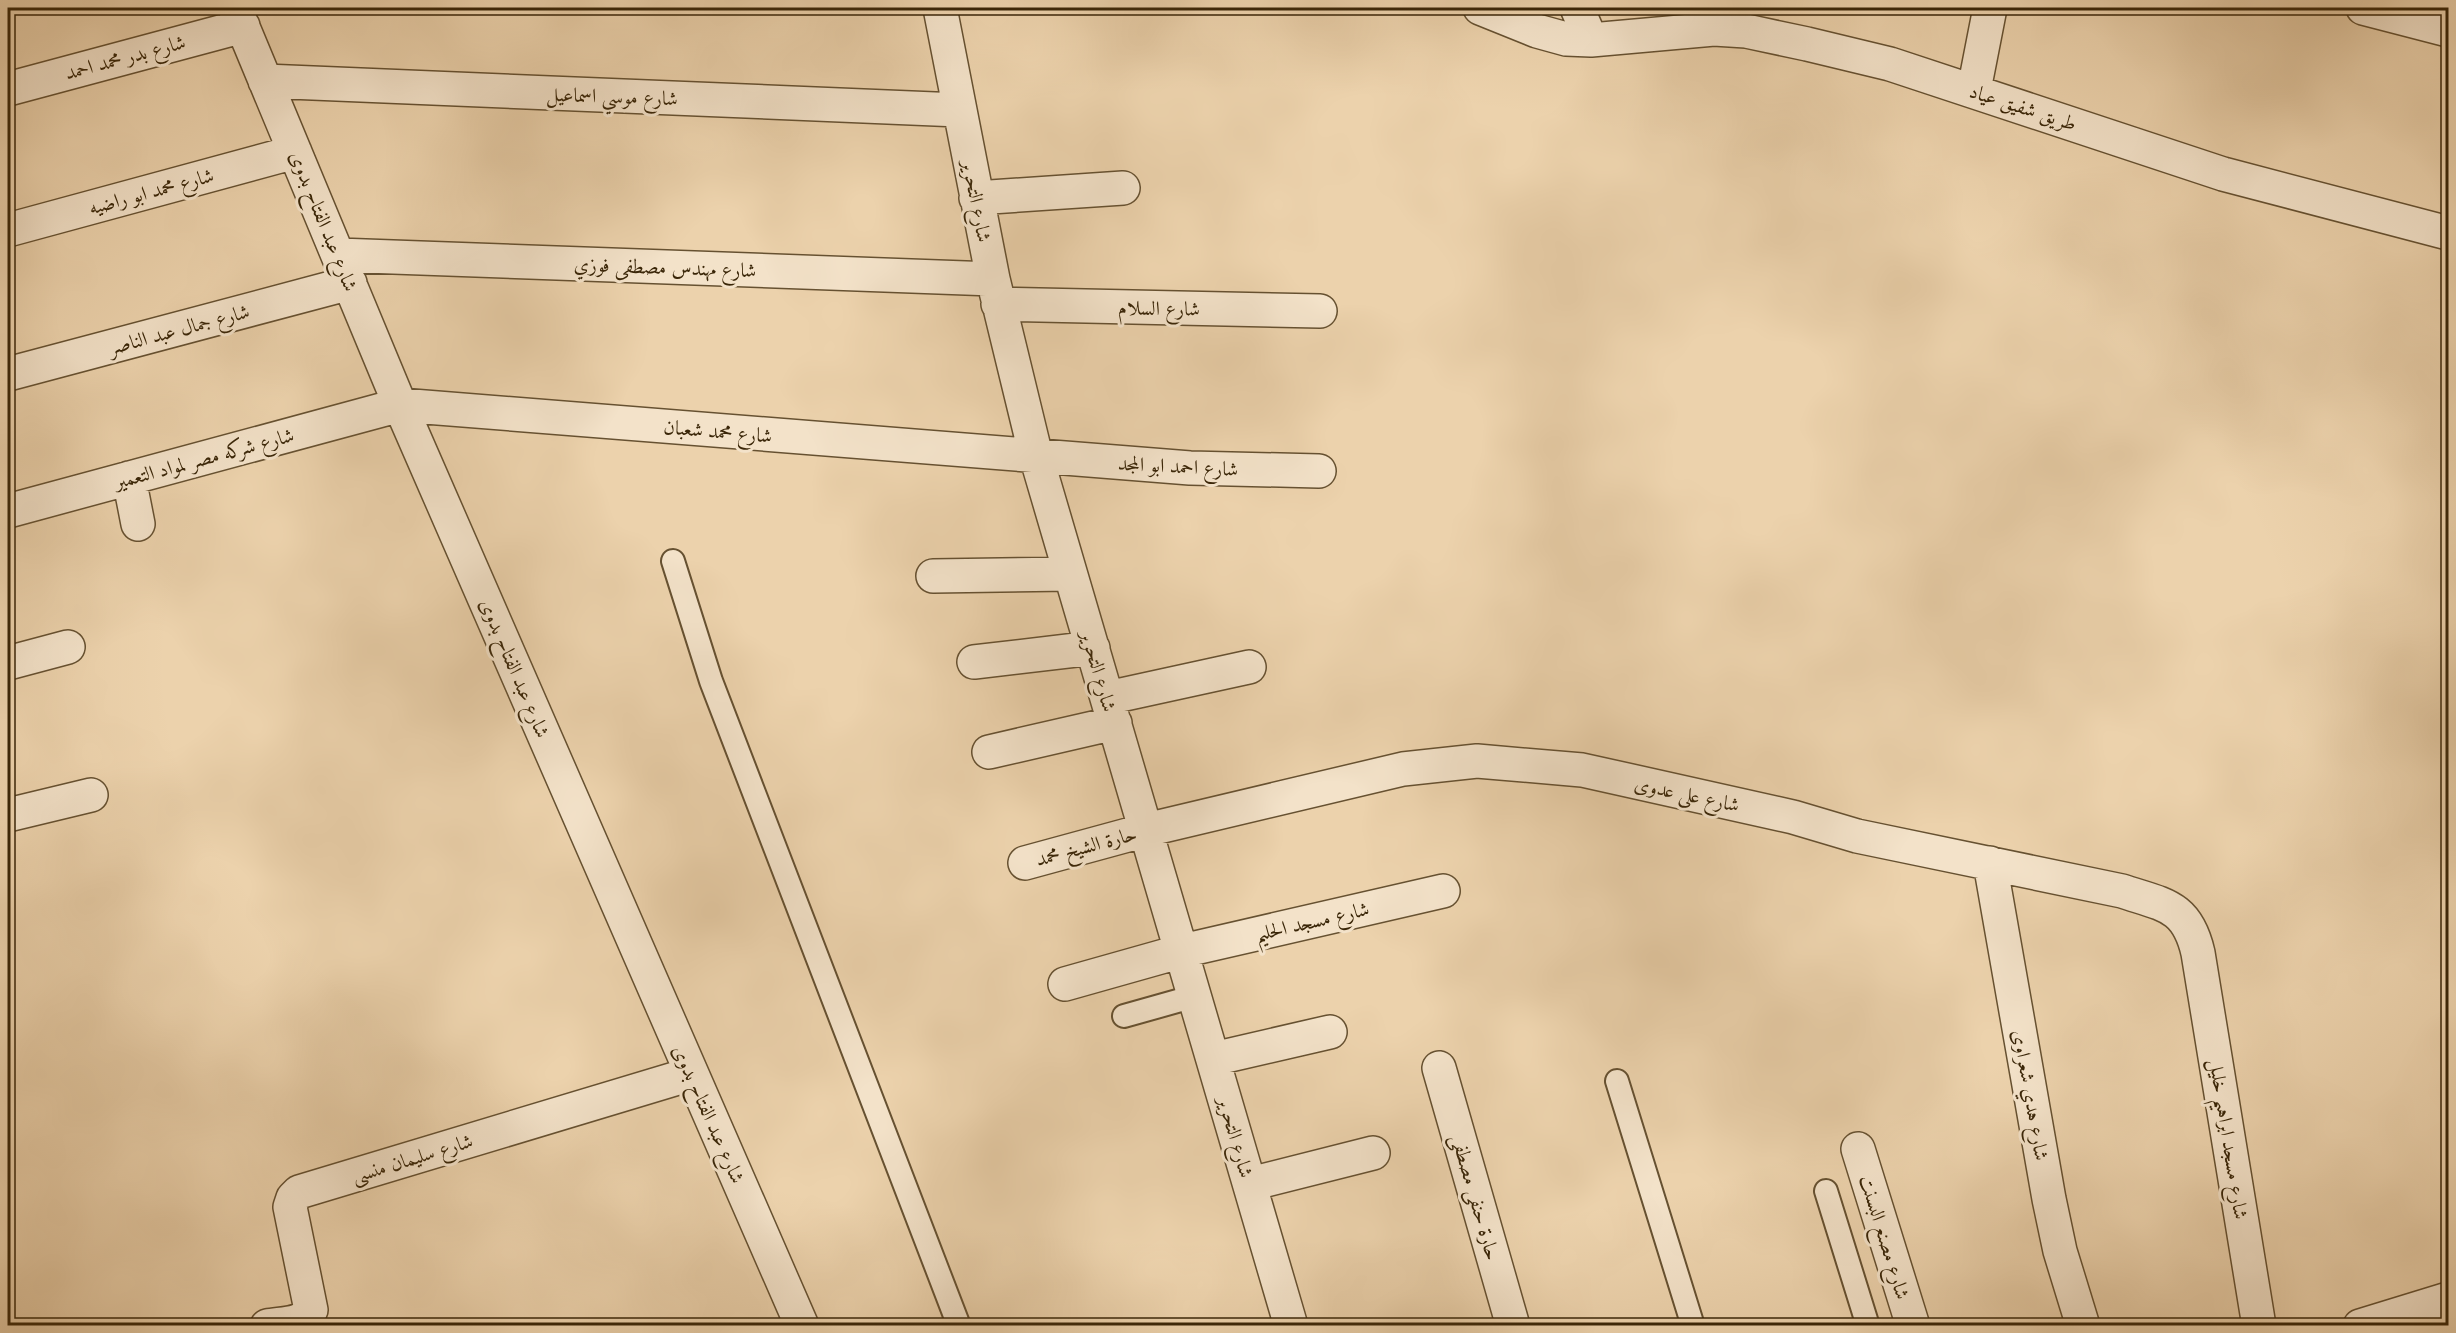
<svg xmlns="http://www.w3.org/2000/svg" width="2456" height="1333" font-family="'Libre Caslon Text',Amiri,serif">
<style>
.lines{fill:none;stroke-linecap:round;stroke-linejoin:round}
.service-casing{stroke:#665131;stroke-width:26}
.minor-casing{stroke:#665131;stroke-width:36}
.service{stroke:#f3e2c9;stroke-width:22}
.minor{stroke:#f3e2c9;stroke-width:33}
.labels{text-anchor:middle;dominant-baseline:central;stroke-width:6;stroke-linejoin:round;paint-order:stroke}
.street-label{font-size:20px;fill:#3a2608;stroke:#f3e2c9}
</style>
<rect width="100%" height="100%" fill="#ecd2ac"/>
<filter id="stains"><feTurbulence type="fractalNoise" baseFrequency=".00333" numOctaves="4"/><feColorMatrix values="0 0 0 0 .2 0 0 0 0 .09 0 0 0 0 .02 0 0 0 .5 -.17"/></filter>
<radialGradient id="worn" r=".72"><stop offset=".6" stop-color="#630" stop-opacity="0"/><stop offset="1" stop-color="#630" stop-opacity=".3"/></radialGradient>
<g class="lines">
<defs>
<path id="service" d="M673 561 711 681 959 1326
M1124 1016 1195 996
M1617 1081 1693 1326
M1826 1191 1868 1326"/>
<path id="minor" d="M235 8 400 405 802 1326
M940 8 993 279 1036 456 1291 1326
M1480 8 1537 31 1566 39 1591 40 1714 29 1746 31 1807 44 1890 64 2223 174 2448 233
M1577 8 1591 40
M2363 8 2448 30
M265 81 959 110
M8 89 243 26
M1974 90 1990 8
M976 198 1123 188
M8 230 295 152
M338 255 993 279
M998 304 1320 311
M8 374 350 283
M129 478 138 524
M8 511 400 405 1190 468 1319 471
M933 576 1070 574
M974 662 1093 648
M8 663 68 647
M1107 698 1249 667
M989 752 1115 723
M8 815 91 795
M1025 863 1146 830 1403 769 1477 761 1582 770 1793 817 1857 836 2122 891C2164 905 2187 905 2198 953L2259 1326
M1990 863 2049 1199 2060 1251 2083 1326
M1065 984 1182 951 1443 891
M1213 1059 1330 1032
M1439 1068 1513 1326
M1858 1149 1913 1326
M1250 1184 1373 1153
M267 1326C283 1323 303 1325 311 1310L290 1207 293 1198 299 1192 691 1074
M2360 1326 2448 1299"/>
</defs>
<use href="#service" class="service-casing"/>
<use href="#minor" class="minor-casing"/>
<use href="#service" class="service"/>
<use href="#minor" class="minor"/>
</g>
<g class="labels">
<g class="street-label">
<text transform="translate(125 57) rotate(-15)">شارع بدر محمد احمد</text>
<text transform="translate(612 96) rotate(2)">شارع موسي اسماعيل</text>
<text transform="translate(2023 107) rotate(18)">طريق شفيق عياد</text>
<text transform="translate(151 191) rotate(-15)">شارع محمد ابو راضيه</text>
<text transform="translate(977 201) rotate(79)">شارع التحرير</text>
<text transform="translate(324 221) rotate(68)">شارع عبد الفتاح بدوى</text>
<text transform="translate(665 267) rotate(2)">شارع مهندس مصطفى فوزي</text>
<text transform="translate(1159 308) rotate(1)">شارع السلام</text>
<text transform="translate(179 329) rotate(-15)">شارع جمال عبد الناصر</text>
<text transform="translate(718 431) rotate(5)">شارع محمد شعبان</text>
<text transform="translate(204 458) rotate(-15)">شارع شركه مصر لمواد التعمير</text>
<text transform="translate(1178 466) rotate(3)">شارع احمد ابو المجد</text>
<text transform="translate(515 668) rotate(67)">شارع عبد الفتاح بدوى</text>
<text transform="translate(1099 671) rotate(74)">شارع التحرير</text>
<text transform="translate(1687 794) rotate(12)">شارع على عدوى</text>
<text transform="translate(1086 846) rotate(-15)">حارة الشيخ محمد</text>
<text transform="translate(1312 921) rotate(-13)">شارع مسجد الحليم</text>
<text transform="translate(2031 1095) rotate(80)">شارع هدي شعراوى</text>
<text transform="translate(709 1114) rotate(66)">شارع عبد الفتاح بدوى</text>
<text transform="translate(1236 1137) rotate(74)">شارع التحرير</text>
<text transform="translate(2229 1139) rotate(81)">شارع مسجد ابراهيم خليل</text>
<text transform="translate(412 1158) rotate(-17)">شارع سليمان منسى</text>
<text transform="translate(1476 1197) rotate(74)">حارة حنفى مصطفى</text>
<text transform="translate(1885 1237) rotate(73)">شارع مصنع البسنت</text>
</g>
</g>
<rect width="2456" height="1333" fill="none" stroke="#ecd2ac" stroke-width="30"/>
<rect x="9" y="9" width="2438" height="1315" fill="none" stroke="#3a2608" stroke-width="3"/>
<rect x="15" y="15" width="2426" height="1303" fill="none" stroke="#3a2608" stroke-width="1.5"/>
<rect width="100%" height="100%" filter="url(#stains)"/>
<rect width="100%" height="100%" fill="url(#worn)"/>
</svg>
